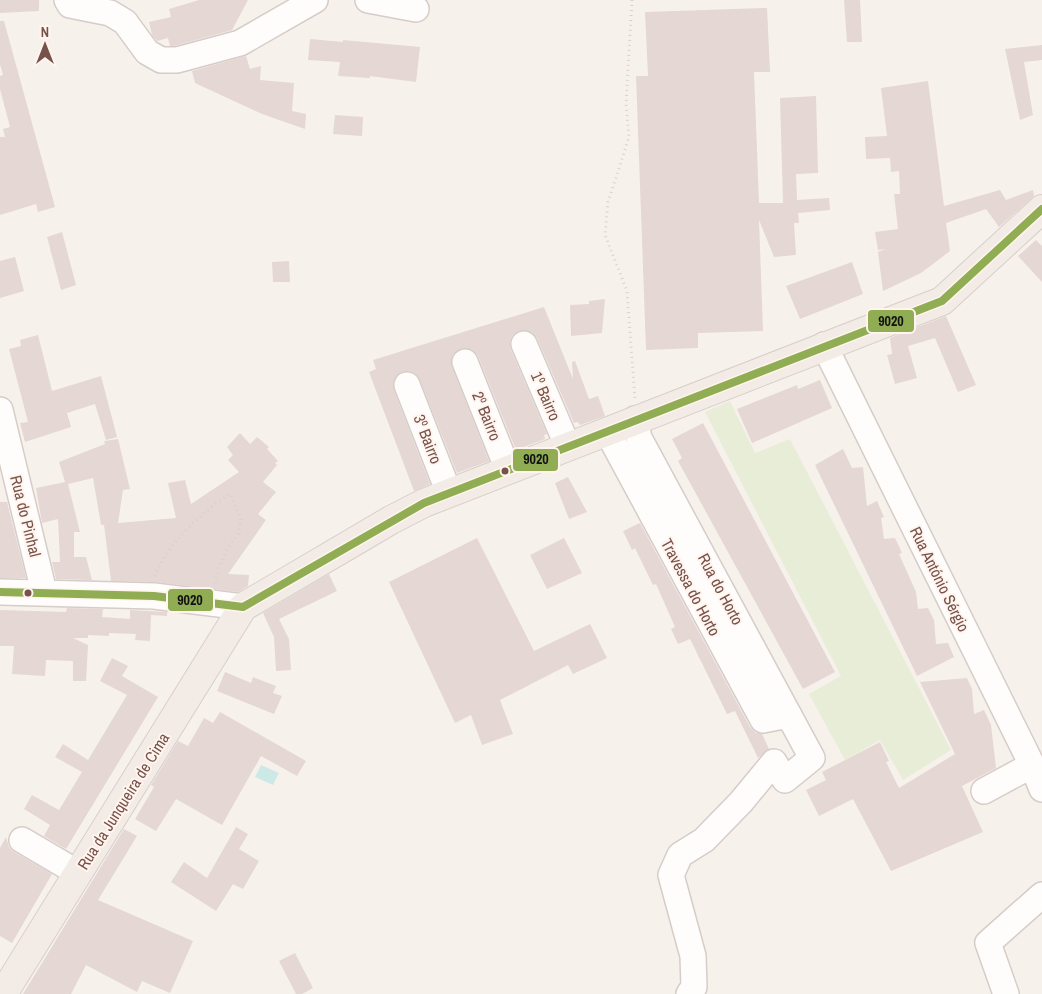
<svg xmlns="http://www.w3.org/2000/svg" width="1042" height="994" font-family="'Archivo Narrow',sans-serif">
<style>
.green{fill:#e8edd7}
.water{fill:#cde9e6}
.building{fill:#e4d7d4}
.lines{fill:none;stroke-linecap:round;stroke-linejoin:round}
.minor-casing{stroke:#d6ccc8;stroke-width:28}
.major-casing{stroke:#d9ceca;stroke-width:30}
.path{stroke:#dad0cf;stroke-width:3;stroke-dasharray:1 4;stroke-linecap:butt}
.minor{stroke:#fefdfc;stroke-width:25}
.major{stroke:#f2ebe6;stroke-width:28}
.bus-1-casing{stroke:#fff5ee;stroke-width:11}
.bus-1{stroke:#91ad53;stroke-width:8}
.bus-dot{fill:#77524b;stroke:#fff5ee;stroke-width:2}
.labels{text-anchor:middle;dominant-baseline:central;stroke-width:4;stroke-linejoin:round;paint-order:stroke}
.street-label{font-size:16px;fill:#77524b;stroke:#fff5ee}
.line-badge{stroke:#fff5ee;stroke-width:2}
.pale-badge-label{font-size:14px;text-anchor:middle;font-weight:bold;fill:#111}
</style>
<rect width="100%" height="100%" fill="#f7f1ec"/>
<path class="green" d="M730 401 755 453 790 439 951 750 903 780 880 740 845 760 809 694 841 676 705 412Z"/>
<path class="water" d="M261 765 279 773 273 785 255 777Z"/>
<path class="building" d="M0 0H39V11L0 13Z
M199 0H248L232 30 174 46H170L168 38 157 41 152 35 149 22 171 17 169 9Z
M844 0H860L862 42H847Z
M767 8 770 72H754L759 203H783L780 98 816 96 818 173 796 174 797 200 829 198 830 210 798 213 799 223H794L796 255 774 257 759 220 763 331 698 333V348L646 350 636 76H648L645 12Z
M0 21H4L55 207 38 212 36 204 0 215V137H5L3 129 10 127 0 89V76L3 75 0 64Z
M310 39 343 42V40L420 47 416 82 370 76V78L338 76 340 62 308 60Z
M1042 45V60L1024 62 1033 115 1020 120 1005 49Z
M246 56 250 69 261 66 260 80 294 83 292 111 306 114 305 129 262 114 195 83 192 71Z
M928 81 944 206 1000 190 1006 200 1033 190 1034 196 999 227 986 209 946 223 950 251 921 273 883 291 878 252 885 249 878 250 875 232 898 229 894 194H900L899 171 891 172 890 158 866 159 865 137 887 136 881 88Z
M335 115 363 117 362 136 333 134Z
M62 232 76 285 61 290 47 237Z
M1036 240 1042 246V282L1018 256Z
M15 257 24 291 0 298V261Z
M289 261 290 282H273L272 262Z
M852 262 863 294 800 319 786 286Z
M605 299 602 333 571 336 570 305 589 304V301Z
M544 307 573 379 572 362 575 361 589 399 598 396 605 416 580 425 578 422 574 423 537 338 532 332 519 331 512 336 510 343 511 350 547 434 544 435 545 439 516 450 478 356 473 350 460 349 453 354 452 367 489 461 457 473 420 380 416 374 410 371 401 372 393 382 394 390 430 484 414 491 369 372 376 369 373 360Z
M946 316 976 385 958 392 935 338 908 346 917 378 895 384 887 355 892 354 890 338Z
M38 335 52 391 101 376 117 437 106 440 95 404 67 413 71 427 25 442 20 423 28 422 9 349 21 346 20 340Z
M820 380 832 408 752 443 737 409 797 385 798 389Z
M703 423 835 672 803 689 678 461 682 458 672 439Z
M240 433 250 444 257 437 269 447 267 449 278 461 275 463 277 465 263 482 276 492 258 514 266 520 228 574 249 575 248 586 238 592 156 582 111 581 104 525H101L93 478 68 484 80 532H74V557H86L92 580 56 579 52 562H60L58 519 42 523 36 488 65 482 59 462 105 444 104 441 118 439 130 489 123 490 118 523 176 518 168 483 185 480 191 504 239 472 228 460 233 455 227 447Z
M843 449 852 468 863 467 867 506 877 501 884 517 881 518 884 539 895 538 902 553 899 554 916 592 918 609 928 608 934 620 936 644 948 643 954 657 917 676 815 465Z
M568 477 587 512 569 519 555 483Z
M0 502H7L26 578H0Z
M640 523 750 727 756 733 762 734 769 749 758 758 735 711 727 714 690 639 678 644 671 629 675 627 656 584 653 585 635 548 632 550 623 531Z
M477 538 534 651 590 624 607 658 573 674 568 665 500 700 513 734 482 745 471 715 455 723 389 582Z
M564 538 582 573 547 589 530 555Z
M329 574 337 591 279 619 289 639 291 670 276 671 274 637 263 613Z
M67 608 103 609 102 617 130 619V610L167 612V616L151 615 150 641 135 640 136 634 109 633V636L88 635V638H73L88 645 86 681H73V661L46 660 45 676 12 674 14 646H0V610L66 612Z
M112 658 128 666 122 676 158 697 66 849 44 836 50 825 24 809 32 795 59 810 82 772 55 757 63 744 88 760 127 695 100 681Z
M225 672 251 683 253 677 276 686 273 693 282 696 274 714 217 691Z
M967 678 972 689 974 714 984 710 991 725 996 768 962 786 983 832 891 871 853 799 819 816 806 790 826 780 822 772 880 742 889 761 886 762 899 788 955 754 920 682Z
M220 712 306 761 297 776 261 756 222 825 176 799 156 831 135 819 154 787 151 785 178 741 188 746 204 718 213 723Z
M236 827 248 834 239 849 259 861 243 889 233 884 216 911 171 882 184 862 207 878Z
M124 829 137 836 98 900 193 941 170 993 142 981 137 992 86 965 71 994H23Z
M6 837 9 847 14 852 52 874 12 943 0 936V848Z
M295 953 313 988 302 994H296L279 961Z"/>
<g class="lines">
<defs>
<path id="minor" d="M67 0 70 5 110 13 125 22 147 52 161 60H177L240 43 315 0
M368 0 416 9
M524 344 568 447
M824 345 1032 765 984 791
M465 362 508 470
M407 385 449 493
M0 410 44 592
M635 419 639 438 812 758 785 780 774 762 741 802 704 840 680 855 671 875 693 956 694 987 689 994
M607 431 763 720 789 715
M0 592 154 596 243 607
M1032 765 1042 789
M22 840 78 873
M1006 994 988 943 1042 895"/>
<path id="major" d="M3 994 243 607 391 520 424 503 942 301 1042 209"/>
</defs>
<use href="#minor" class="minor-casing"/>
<use href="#major" class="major-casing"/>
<path class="path" d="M632 0 626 104 629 137 608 202 605 235 627 291 635 399
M155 576C164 547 205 509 230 494L241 518 239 533 228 548 217 570 215 585"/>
<use href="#minor" class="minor"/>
<use href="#major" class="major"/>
<defs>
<path id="bus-1" d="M0 592 154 596 243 607 424 503 942 301 1042 209"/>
</defs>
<use href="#bus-1" class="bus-1-casing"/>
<use href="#bus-1" class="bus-1"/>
</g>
<g class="bus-dot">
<circle cx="505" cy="471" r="4.5"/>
<circle cx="28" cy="593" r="4.5"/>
</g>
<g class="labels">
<g class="street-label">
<text transform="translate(546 396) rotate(67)">1º Bairro</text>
<text transform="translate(487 416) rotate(68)">2º Bairro</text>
<text transform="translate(428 439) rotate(69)">3º Bairro</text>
<text transform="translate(26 516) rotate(76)">Rua do Pinhal</text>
<text transform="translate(940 579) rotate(64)">Rua António Sérgio</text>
<text transform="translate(691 587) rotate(62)">Travessa do Horto</text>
<text transform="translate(721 589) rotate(62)">Rua do Horto</text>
<text transform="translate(123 801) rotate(-58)">Rua da Junqueira de Cima</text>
</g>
</g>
<g class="line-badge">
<rect x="867" y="309" width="48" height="24" rx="5" fill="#91ad53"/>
<rect x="512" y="448" width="47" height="24" rx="5" fill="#91ad53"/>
<rect x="167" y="588" width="47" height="24" rx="5" fill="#91ad53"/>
</g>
<g class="pale-badge-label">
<text x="891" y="326">9020</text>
<text x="536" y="464">9020</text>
<text x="190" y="605">9020</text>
</g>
<g transform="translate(45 45)" stroke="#fff5ee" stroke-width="4" paint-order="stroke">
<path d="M0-4L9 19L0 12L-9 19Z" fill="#77524b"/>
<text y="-8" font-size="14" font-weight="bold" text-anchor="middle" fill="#77524b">N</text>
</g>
</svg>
